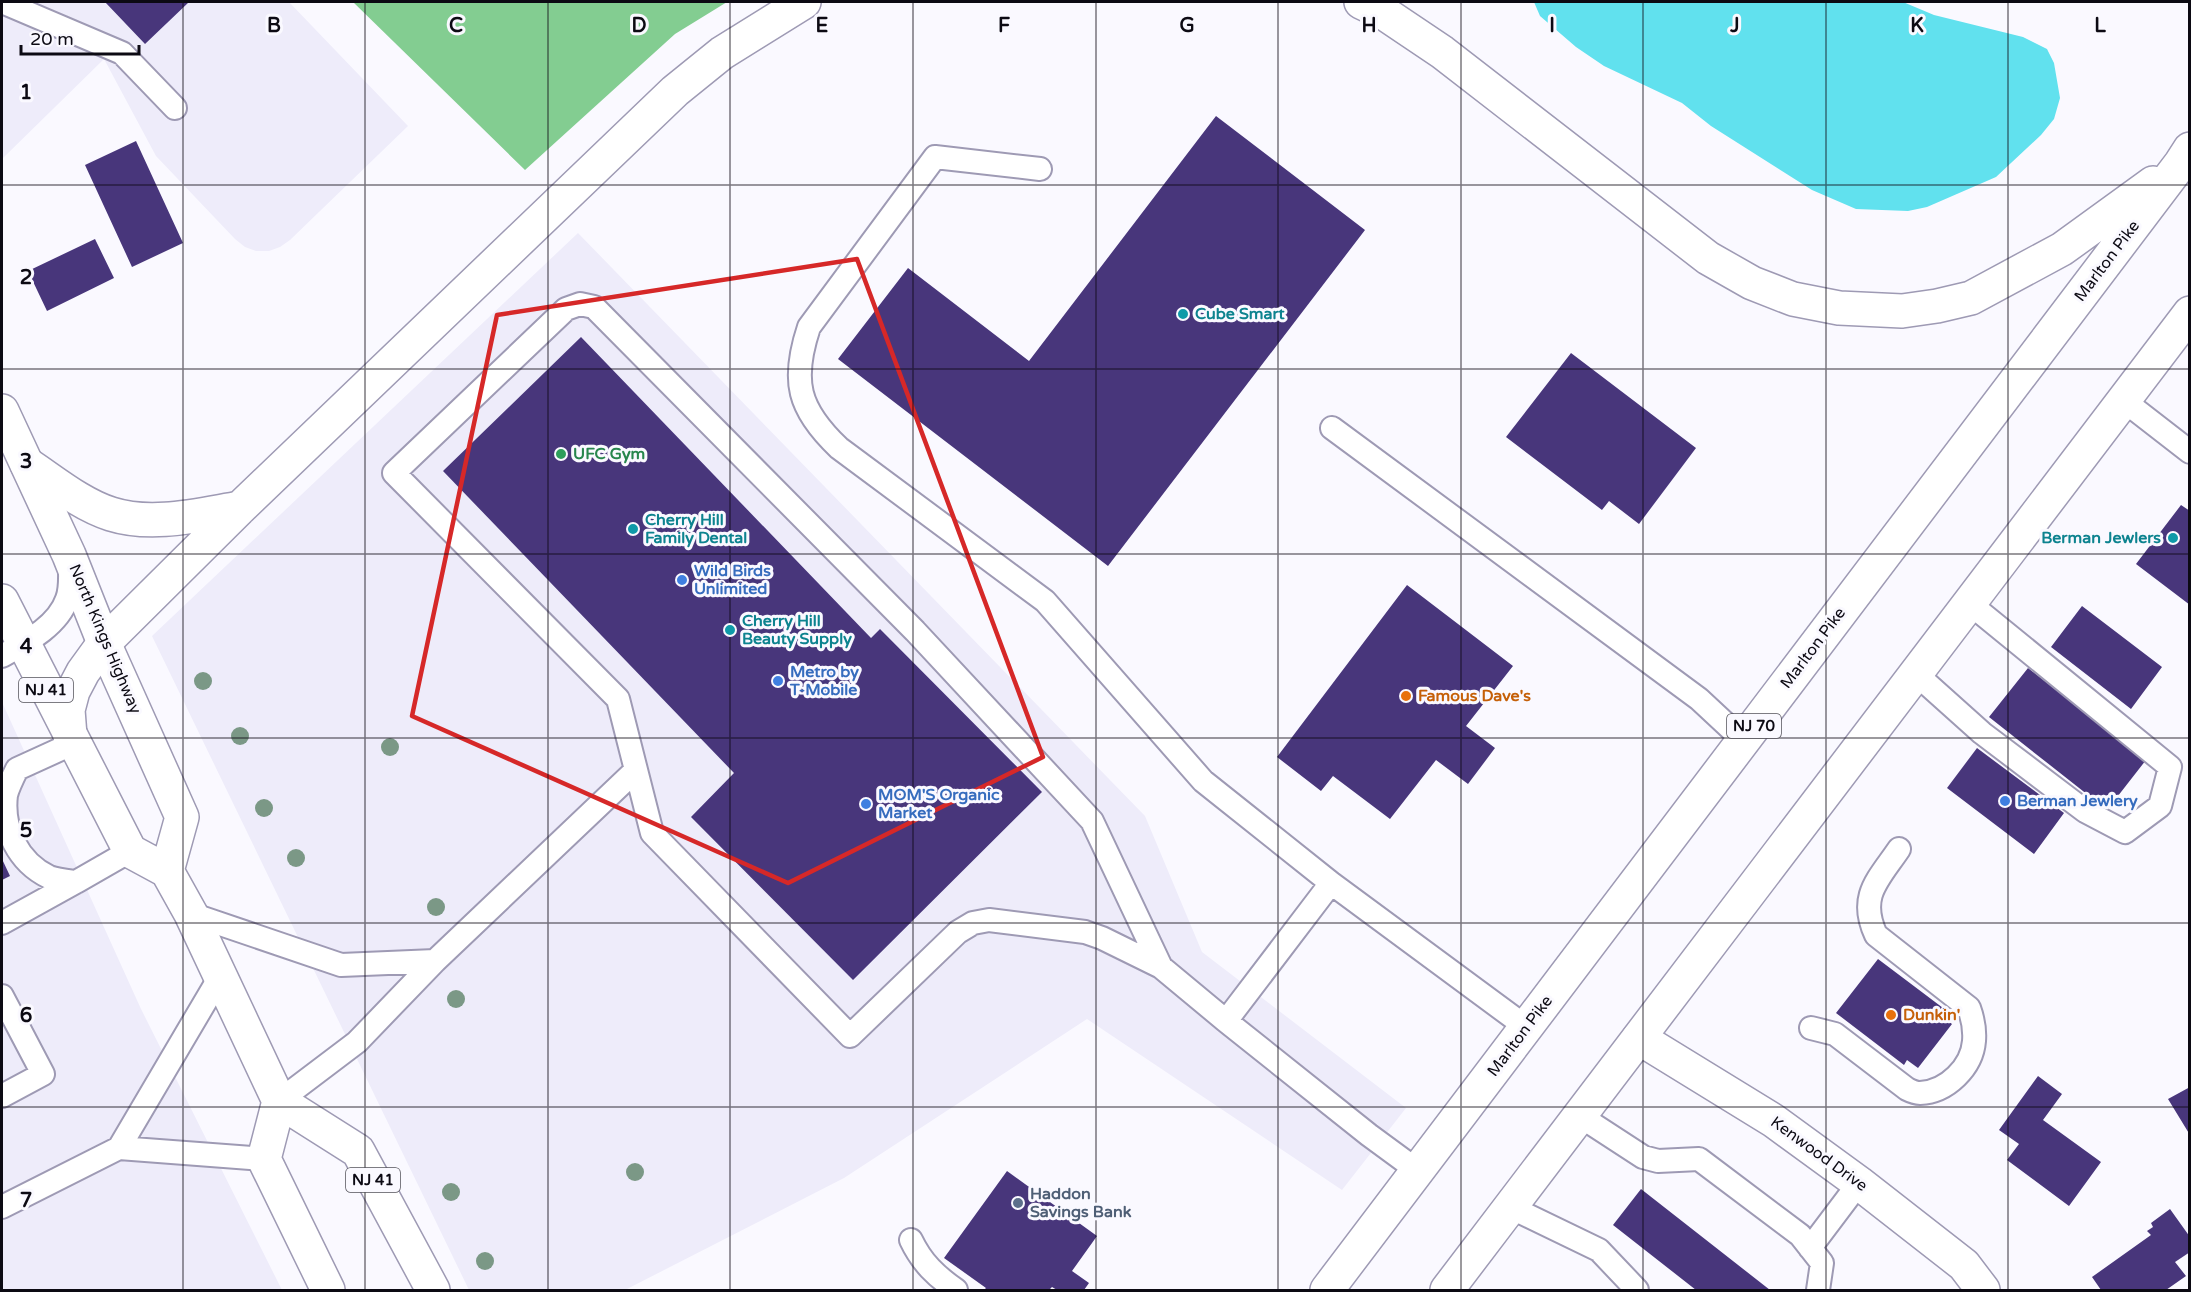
<svg xmlns="http://www.w3.org/2000/svg" width="2191" height="1292" font-family="'Varela Round',sans-serif">
<style>
.built{fill:#eeecfa}
.forest{fill:#83cd91}
.water{fill:#61e1ee}
.building{fill:#48367b}
.lines{fill:none;stroke-linecap:round;stroke-linejoin:round}
.lane-casing{stroke:#9e9ab4;stroke-width:26}
.street-casing{stroke:#9e9ab4;stroke-width:36}
.primary-casing{stroke:#9e9ab4;stroke-width:36}
.highway-casing{stroke:#9e9ab4;stroke-width:36}
.lane{stroke:#fff;stroke-width:22}
.street{stroke:#fff;stroke-width:33}
.primary{stroke:#fff;stroke-width:33}
.highway{stroke:#fff;stroke-width:33}
.tree{fill:#7b9886}
.marked{fill:none;stroke:#d62828;stroke-width:4.5;stroke-linejoin:round}
.grid{fill:none;stroke:#0c0a13;stroke-width:1.5;stroke-opacity:0.55}
.culture-dot{fill:#0f9aa8;stroke:#faf9ff;stroke-width:2}
.leisure-dot{fill:#2e9e5b;stroke:#faf9ff;stroke-width:2}
.shop-dot{fill:#3f7fe0;stroke:#faf9ff;stroke-width:2}
.food-dot{fill:#e8710a;stroke:#faf9ff;stroke-width:2}
.service-dot{fill:#5c6f8a;stroke:#faf9ff;stroke-width:2}
.labels{text-anchor:middle;dominant-baseline:central;stroke-width:6;stroke-linejoin:round;paint-order:stroke}
.shield{fill:#faf9ff;stroke:#53525a;stroke-width:1.5}
.shield-label{font-size:15px;font-weight:bold;fill:#0c0a13}
.street-label{font-size:16px;fill:#0c0a13;stroke:#faf9ff}
.culture-label{font-size:16px;font-weight:bold;fill:#0d838f;stroke:#faf9ff;text-anchor:start}
.leisure-label{font-size:16px;font-weight:bold;fill:#27864d;stroke:#faf9ff;text-anchor:start}
.shop-label{font-size:16px;font-weight:bold;fill:#366cbe;stroke:#faf9ff;text-anchor:start}
.food-label{font-size:16px;font-weight:bold;fill:#c56008;stroke:#faf9ff;text-anchor:start}
.service-label{font-size:16px;font-weight:bold;fill:#4e5e75;stroke:#faf9ff;text-anchor:start}
.grid-label{font-size:20px;text-anchor:middle;font-weight:bold;fill:#0c0a13;stroke:#faf9ff;stroke-width:6;stroke-linejoin:round;paint-order:stroke}
</style>
<rect width="100%" height="100%" fill="#faf9ff"/>
<path class="built" d="M2 2H289L408 126 290 240 280 247 269 251H256L245 247 235 239 156 156 104 59 2 159Z
M578 233 1145 816 1202 952 1406 1108 1342 1190 1087 1019 844 1178 625 1290H469L152 636Z
M2 702 141 1009 282 1290H2Z"/>
<path class="forest" d="M353 2H727L675 34 525 170Z"/>
<path class="water" d="M1534 2H1903L1934 15 2023 37 2047 49 2054 63 2060 98 2054 119 2041 135 1996 177 1927 207 1908 211 1856 209 1812 190 1711 126 1682 103 1604 66 1576 47 1540 16Z"/>
<path class="building" d="M105 2H189L145 44Z
M1216 116 1365 230 1108 566 838 359 908 268 1029 361Z
M136 141 183 243 132 267 85 165Z
M95 239 114 278 47 311 28 271Z
M581 337 871 638 880 629 1042 792 853 980 691 817 734 773 443 471Z
M1571 353 1696 448 1639 524 1609 501 1602 510 1506 437Z
M2181 505 2190 511V605L2136 564Z
M1407 585 1513 666 1466 726 1495 748 1468 784 1436 760 1390 819 1333 776 1321 791 1277 757Z
M2082 606 2162 667 2131 709 2051 647Z
M2028 668 2146 760 2107 810 1989 717Z
M1977 748 2064 813 2034 854 1947 788Z
M2 859 10 876 2 880Z
M1878 959 1947 1011 1943 1017 1952 1024 1918 1068 1907 1060 1904 1065 1836 1013Z
M2038 1076 2062 1094 2043 1120 2101 1162 2069 1206 2007 1160 2019 1144 1999 1130Z
M2190 1087V1135L2168 1099Z
M1007 1171 1097 1236 1072 1271 1089 1283 1084 1290H1057L1052 1287 1049 1290H984L986 1288 944 1258Z
M1641 1189 1770 1290H1696L1613 1225Z
M2170 1209 2190 1237V1252L2175 1262 2186 1276 2166 1290H2101L2092 1277 2151 1235 2147 1231 2153 1227 2151 1223Z"/>
<g class="lines">
<defs>
<path id="lane" d="M2 2 122 53 175 108
M1040 169 935 157 809 327C791 381 798 409 839 448L1045 601 1203 781 1331 883 1526 1027
M2123 400 2190 452
M1332 428 1699 699 1743 740
M2 656C25 643 58 626 67 599 71 589 70 577 70 567
M1915 673 1982 733 2085 811 2125 832 2160 806 2170 767 1969 603
M70 736 63 748 17 769C13 777 8 787 6 795 2 829 18 862 49 877 57 880 68 881 76 882L130 851
M191 914 341 965 435 961
M2 923 76 882
M1161 967 1102 938 1085 932 989 920 973 923 958 932 850 1036 652 833 618 699 394 473 566 309 580 304 594 307 915 631 1092 821 1161 967 1226 1021 1369 1135 1418 1171
M2 996 43 1074 2 1096
M1226 1021 1331 883
M1811 1028 1835 1034 1907 1089C1911 1091 1916 1093 1920 1093 1947 1092 1972 1067 1974 1041 1975 1029 1973 1019 1969 1008L1876 935C1858 896 1878 880 1899 849
M279 1101 357 1042 435 961 636 770
M1580 1116 1643 1157 1658 1161 1699 1159 1800 1235 1822 1263 1818 1290
M119 1148 221 975
M2 1207 119 1148 264 1159
M1510 1207 1599 1250 1637 1290
M911 1240C922 1263 936 1276 956 1290
M1810 1248 1859 1183"/>
<path id="street" d="M1639 1038 1774 1121 1859 1183 1964 1265 1983 1290"/>
<path id="primary" d="M2 411 69 555 104 643 182 817 167 871
M2 601 130 851 167 871 191 914 279 1101 358 1151 433 1290
M279 1101 264 1159 328 1290"/>
<path id="highway" d="M1361 2 1384 13 1442 52 1708 258 1752 283 1793 299 1839 308 1902 311 1937 306 1971 298 2062 249 2153 183
M27 464C53 481 80 504 111 514 152 527 198 515 240 508
M70 736 68 710 73 691 83 672 104 643 240 508 675 91 722 53 804 2
M1327 1290 2181 163 2190 149
M1447 1290 2190 313"/>
</defs>
<use href="#lane" class="lane-casing"/>
<use href="#street" class="street-casing"/>
<use href="#primary" class="primary-casing"/>
<use href="#highway" class="highway-casing"/>
<use href="#lane" class="lane"/>
<use href="#street" class="street"/>
<use href="#primary" class="primary"/>
<use href="#highway" class="highway"/>
</g>
<g class="tree">
<circle cx="203" cy="681" r="9"/>
<circle cx="240" cy="736" r="9"/>
<circle cx="390" cy="747" r="9"/>
<circle cx="264" cy="808" r="9"/>
<circle cx="296" cy="858" r="9"/>
<circle cx="436" cy="907" r="9"/>
<circle cx="456" cy="999" r="9"/>
<circle cx="635" cy="1172" r="9"/>
<circle cx="451" cy="1192" r="9"/>
<circle cx="485" cy="1261" r="9"/>
</g>
<path class="marked" d="M857 259 1043 757 788 883 412 716 497 315Z"/>
<path class="grid" d="M183 2V1290M365 2V1290M548 2V1290M730 2V1290M913 2V1290M1096 2V1290M1278 2V1290M1461 2V1290M1643 2V1290M1826 2V1290M2008 2V1290M2 185H2190M2 369H2190M2 554H2190M2 738H2190M2 923H2190M2 1107H2190"/>
<g class="culture-dot">
<circle cx="1183" cy="314" r="6"/>
<circle cx="633" cy="529" r="6"/>
<circle cx="2173" cy="538" r="6"/>
<circle cx="730" cy="630" r="6"/>
</g>
<circle class="leisure-dot" cx="561" cy="454" r="6"/>
<g class="shop-dot">
<circle cx="682" cy="580" r="6"/>
<circle cx="778" cy="681" r="6"/>
<circle cx="2005" cy="801" r="6"/>
<circle cx="866" cy="804" r="6"/>
</g>
<g class="food-dot">
<circle cx="1406" cy="696" r="6"/>
<circle cx="1891" cy="1015" r="6"/>
</g>
<circle class="service-dot" cx="1018" cy="1203" r="6"/>
<g class="labels">
<g class="shield">
<rect x="19" y="678" width="54" height="24" rx="4.5"/>
<rect x="1727" y="714" width="54" height="24" rx="4.5"/>
<rect x="346" y="1168" width="54" height="24" rx="4.5"/>
</g>
<g class="shield-label">
<text x="46" y="690">NJ 41</text>
<text x="1754" y="726">NJ 70</text>
<text x="373" y="1180">NJ 41</text>
</g>
<g class="street-label">
<text transform="translate(2107 261) rotate(-53)">Marlton Pike</text>
<text transform="translate(105 639) rotate(67)">North Kings Highway</text>
<text transform="translate(1813 648) rotate(-53)">Marlton Pike</text>
<text transform="translate(1520 1036) rotate(-53)">Marlton Pike</text>
<text transform="translate(1819 1154) rotate(36)">Kenwood Drive</text>
</g>
<g class="culture-label">
<text x="1195" y="314">Cube Smart</text>
<text x="645" y="520">Cherry Hill<tspan x="645" dy="18">Family Dental</tspan></text>
<text x="2161" y="538" text-anchor="end">Berman Jewlers</text>
<text x="742" y="621">Cherry Hill<tspan x="742" dy="18">Beauty Supply</tspan></text>
</g>
<g class="leisure-label">
<text x="573" y="454">UFC Gym</text>
</g>
<g class="shop-label">
<text x="694" y="571">Wild Birds<tspan x="694" dy="18">Unlimited</tspan></text>
<text x="790" y="672">Metro by<tspan x="790" dy="18">T-Mobile</tspan></text>
<text x="878" y="795">MOM'S Organic<tspan x="878" dy="18">Market</tspan></text>
<text x="2017" y="801">Berman Jewlery</text>
</g>
<g class="food-label">
<text x="1418" y="696">Famous Dave's</text>
<text x="1903" y="1015">Dunkin'</text>
</g>
<g class="service-label">
<text x="1030" y="1194">Haddon<tspan x="1030" dy="18">Savings Bank</tspan></text>
</g>
</g>
<g class="grid-label">
<text x="274" y="32">B</text>
<text x="456" y="32">C</text>
<text x="639" y="32">D</text>
<text x="822" y="32">E</text>
<text x="1004" y="32">F</text>
<text x="1187" y="32">G</text>
<text x="1369" y="32">H</text>
<text x="1552" y="32">I</text>
<text x="1735" y="32">J</text>
<text x="1917" y="32">K</text>
<text x="2100" y="32">L</text>
<text x="26" y="99">1</text>
<text x="26" y="284">2</text>
<text x="26" y="468">3</text>
<text x="26" y="653">4</text>
<text x="26" y="837">5</text>
<text x="26" y="1022">6</text>
<text x="26" y="1207">7</text>
</g>
<rect width="2191" height="1292" fill="none" stroke="#0c0a13" stroke-width="6"/>
<path d="M21 45v9h118v-9" fill="none" stroke="#0c0a13" stroke-width="3"/>
<text x="30" y="45" font-size="18" fill="#0c0a13" stroke="#faf9ff" stroke-width="4.5" paint-order="stroke">20 m</text>
</svg>
